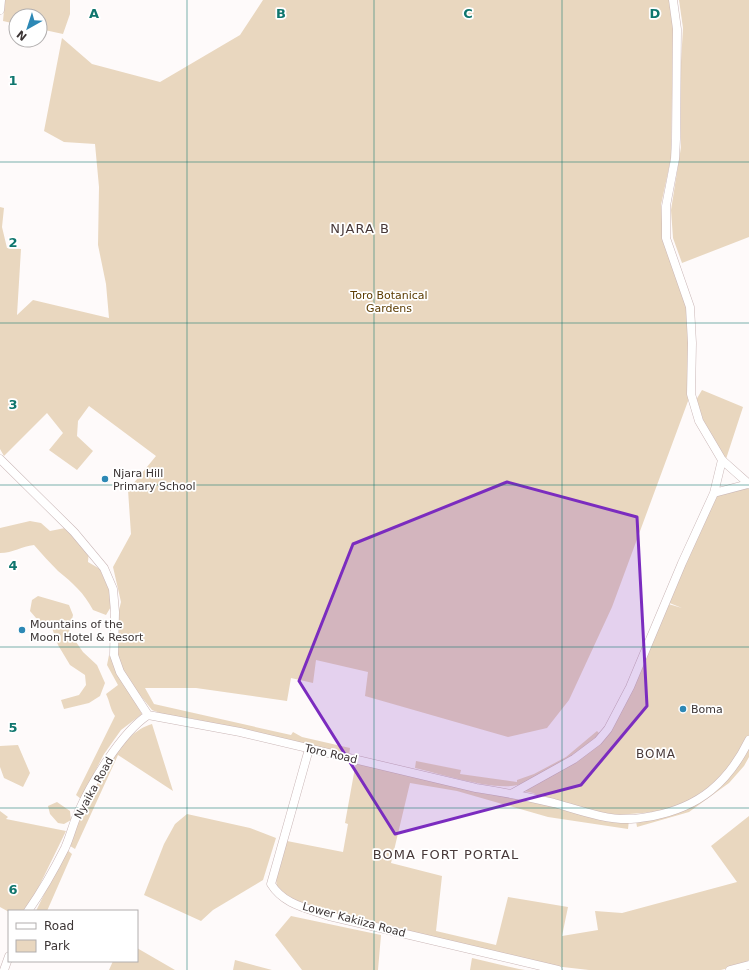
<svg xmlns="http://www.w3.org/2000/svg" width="749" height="970" font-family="'DejaVu Sans',sans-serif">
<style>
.green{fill:#e9d7bf}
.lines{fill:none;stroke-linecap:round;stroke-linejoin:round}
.secondary-casing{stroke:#cab7b7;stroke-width:9}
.secondary{stroke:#fff;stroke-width:8}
.marked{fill:#7b2cbf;fill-opacity:0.2;stroke:#7b2cbf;stroke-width:3;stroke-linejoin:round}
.grid{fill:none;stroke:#0f766e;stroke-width:1;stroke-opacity:0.55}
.poi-dot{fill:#2d88b5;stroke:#fff;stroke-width:1.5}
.labels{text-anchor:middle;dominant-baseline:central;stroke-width:3.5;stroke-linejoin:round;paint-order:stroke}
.park-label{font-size:11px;fill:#5c3c02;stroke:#fff}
.poi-label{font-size:11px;fill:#3c3535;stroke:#fff;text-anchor:start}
.street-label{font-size:11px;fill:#3c3535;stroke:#fff}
.neighbourhood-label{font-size:12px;letter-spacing:1px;fill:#483939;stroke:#fff}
.quarter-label{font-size:13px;letter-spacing:1px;fill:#483939;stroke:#fff}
.grid-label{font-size:13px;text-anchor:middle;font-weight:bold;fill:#0f766e;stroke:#fff;stroke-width:3.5;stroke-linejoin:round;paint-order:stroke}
</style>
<rect width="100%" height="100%" fill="#fefafa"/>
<path class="green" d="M5 0H70V14L63 34 40 29V16H16V24L3 21Z
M263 0H669L673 28 671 158 661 205 663 242 690 306 691 393 612 607 569 700 547 728 508 737 365 696 368 672 316 660 313 683 291 678 287 701 196 688H145L154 704 291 735 293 732 302 737 350 748 349 755 194 719 165 715 152 710 127 679 116 656 118 614 121 602 113 567 131 534 128 490 156 456 89 406 78 421 77 436 93 451 77 470 49 450 63 433 47 413 4 456 0 449V207L4 208 2 227 7 248 21 249 17 315 33 300 109 318 106 284 98 245 99 187 95 144 64 142 44 131 62 38 92 64 160 82 240 35Z
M679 0H749V237L682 263 673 238 671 210 681 147 680 79 683 28Z
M702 390 743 407 726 459 701 418 696 400Z
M749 487V736L728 773 685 804 667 811 605 816 551 802 533 793 519 790 538 781 606 731 665 603 682 608 667 602 711 501 724 489Z
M30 521 41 523 50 531 65 528 89 549 88 562 100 569 109 590 112 605 106 615 93 610C84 593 73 583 58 571 50 563 42 554 34 545 22 546 13 553 0 553V528Z
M38 596 69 605 73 615 69 632 83 652 97 665 105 683 100 696 89 703 64 709 61 700 79 695 86 685 85 675 70 665 58 645 52 628 42 625 30 611 32 600Z
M109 655 142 714 121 730 104 754 81 799 76 795 115 716C110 709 110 702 106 694L118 685 107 665Z
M152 724 173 791 118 755 75 849 67 844C83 810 114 734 152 724Z
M597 731 601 735 597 739C573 755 547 778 518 785 493 791 441 774 415 768L416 761 461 770 460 774 517 782V780L534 774 566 757Z
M18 745 30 773 23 787 4 778 0 767V746Z
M749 747V757L744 766 729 783 689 812 637 827 636 821 664 816 732 774 746 754Z
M356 762 629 820 628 829 548 817 457 791 410 783 391 863 442 876 436 931 496 945 508 897 568 907 562 936 598 930 595 911 622 913 737 882 711 846 749 816V960L743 964 721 970H589L554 966C505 955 455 943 406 932 382 926 295 909 281 893 269 879 282 856 287 841L343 852 348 824 345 823Z
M57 802 70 811 71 820 64 824 58 823 50 814 48 806Z
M0 811 8 817 6 819 66 831 27 911 9 912 0 907Z
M187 814 250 828 276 838 263 880 213 910 201 921 144 895 164 844 175 824Z
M66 849 72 854 47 911H36Z
M291 916 381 935 378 970H302L275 935Z
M137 948 175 970H109L113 961H137Z
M472 958 519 969 525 970H470Z
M235 960 272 970H233Z"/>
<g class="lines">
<defs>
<path id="secondary" d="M673 0 677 29 676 139 675 159 666 206V238L690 307 692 343 691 394 699 421 722 460 749 484
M0 10 1 0
M0 459 74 532 104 568 113 589 115 612 114 655 120 672 148 715
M714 493 748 484
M148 715 240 732 476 788C502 792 528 797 554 803 579 810 605 820 631 819 638 819 646 817 653 816 699 807 728 783 749 740
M309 749 271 884C284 905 307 908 329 916L558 970
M513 793 574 759 598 741 608 729 630 687 682 563 714 493 722 460
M28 911C42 891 54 870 65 848 70 837 73 824 78 813 91 783 121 733 148 715
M4 970 9 956
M730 970 749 965"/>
</defs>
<use href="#secondary" class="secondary-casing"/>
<use href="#secondary" class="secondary"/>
</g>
<path class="marked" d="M507 482 637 517 647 706 581 785 395 834 299 681 353 544Z"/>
<path class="grid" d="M187 0V970M374 0V970M562 0V970M0 162H749M0 323H749M0 485H749M0 647H749M0 808H749"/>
<g class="poi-dot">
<circle cx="105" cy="479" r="4"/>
<circle cx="22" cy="630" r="4"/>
<circle cx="683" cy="709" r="4"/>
</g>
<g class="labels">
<g class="park-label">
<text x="389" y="295">Toro Botanical<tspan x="389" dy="13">Gardens</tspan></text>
</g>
<g class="poi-label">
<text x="113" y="473">Njara Hill<tspan x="113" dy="13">Primary School</tspan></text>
<text x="30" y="624">Mountains of the<tspan x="30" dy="13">Moon Hotel &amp; Resort</tspan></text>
<text x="691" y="709">Boma</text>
</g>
<g class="street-label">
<text transform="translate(331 754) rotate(13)">Toro Road</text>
<text transform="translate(94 788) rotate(-61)">Nyaika Road</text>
<text transform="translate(354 920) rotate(15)">Lower Kakiiza Road</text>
</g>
<g class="neighbourhood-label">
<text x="656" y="754">BOMA</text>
</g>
<g class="quarter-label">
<text x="360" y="228">NJARA B</text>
<text x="446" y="854">BOMA FORT PORTAL</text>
</g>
</g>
<g class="grid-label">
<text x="94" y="18">A</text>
<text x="281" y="18">B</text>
<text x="468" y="18">C</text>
<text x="655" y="18">D</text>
<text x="13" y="85">1</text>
<text x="13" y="247">2</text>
<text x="13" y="409">3</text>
<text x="13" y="570">4</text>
<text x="13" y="732">5</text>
<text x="13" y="894">6</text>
</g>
<rect x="8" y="910" width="130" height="52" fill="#ffffff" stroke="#b1aeae"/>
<rect x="16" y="923" width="20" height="6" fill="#ffffff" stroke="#b1aeae"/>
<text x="44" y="930" font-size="12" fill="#3c3535">Road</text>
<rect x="16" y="940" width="20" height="12" fill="#e9d7bf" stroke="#b1aeae"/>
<text x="44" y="950" font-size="12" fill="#3c3535">Park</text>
<g transform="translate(28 28) rotate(219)"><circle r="19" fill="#ffffff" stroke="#b1aeae"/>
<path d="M0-3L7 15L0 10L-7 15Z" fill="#2d88b5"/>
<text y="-6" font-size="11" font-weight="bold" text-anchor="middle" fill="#3c3535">N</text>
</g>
</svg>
